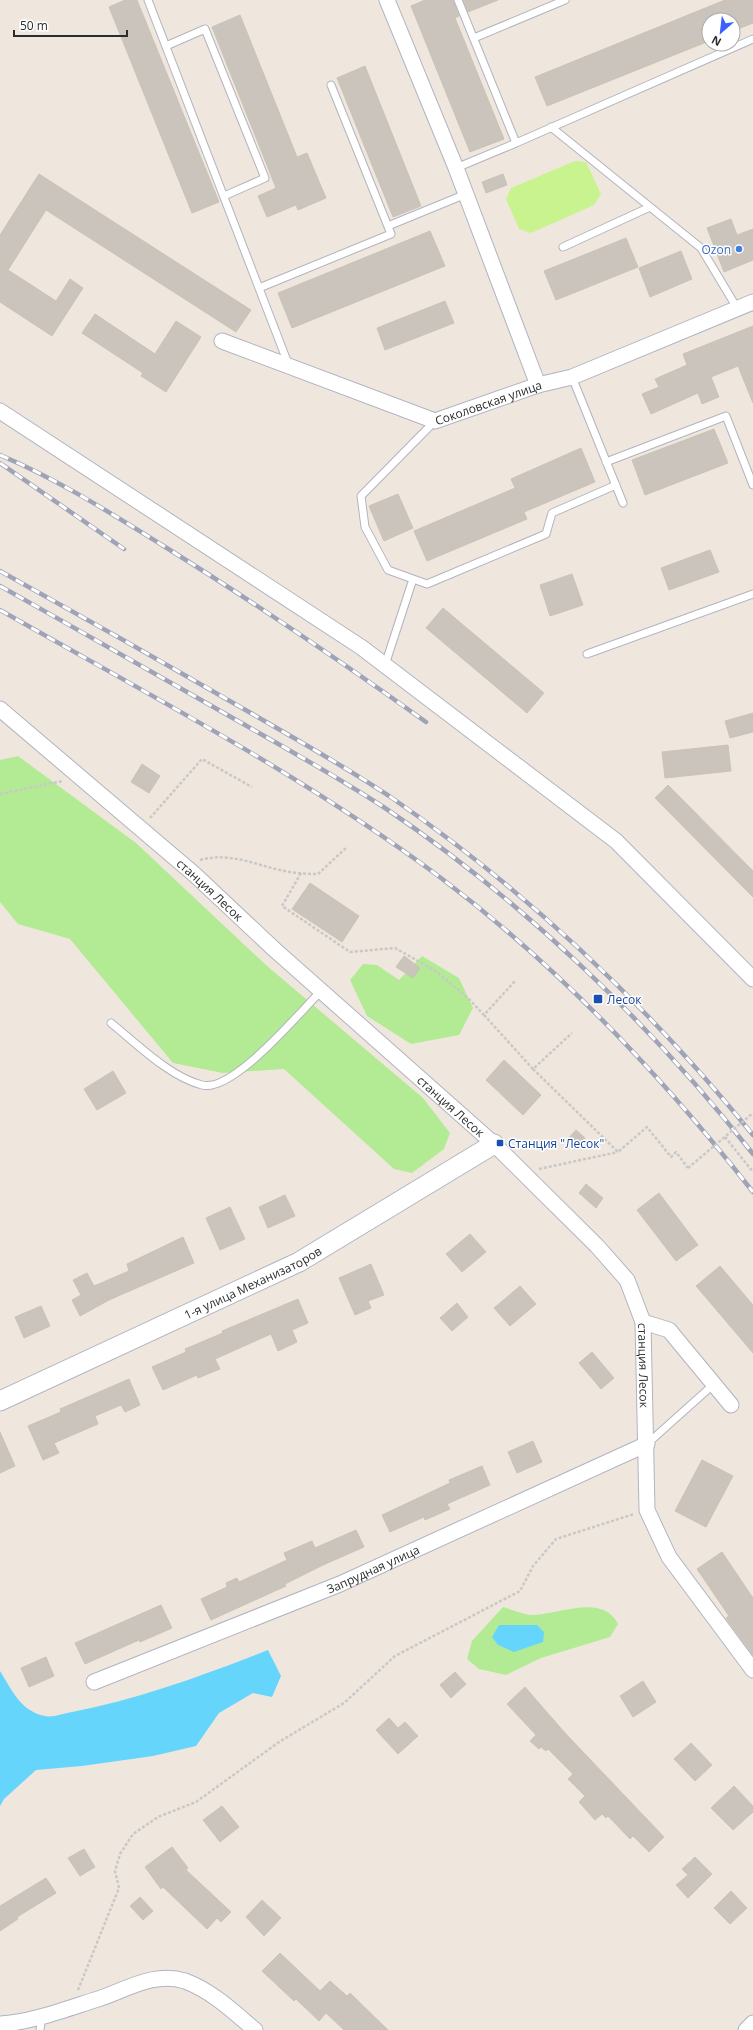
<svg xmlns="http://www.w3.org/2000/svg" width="753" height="2030" font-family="'Open Sans',sans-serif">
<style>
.green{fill:#b2eb94}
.pitch{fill:#c9f38f}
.water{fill:#66d5fb}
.building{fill:#cac4bc;stroke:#cbc3b6}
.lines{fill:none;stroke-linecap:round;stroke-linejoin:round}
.service-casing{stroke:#b1b4c1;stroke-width:9}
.minor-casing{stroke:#b1b4c1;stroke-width:17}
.tertiary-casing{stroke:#b1b4c1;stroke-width:21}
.path{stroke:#c8c8c8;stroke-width:2.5;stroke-dasharray:3 2;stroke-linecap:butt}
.service{stroke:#fff;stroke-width:7}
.minor{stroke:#fff;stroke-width:15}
.tertiary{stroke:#fff;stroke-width:19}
.rail-casing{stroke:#9fa3b8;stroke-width:4.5}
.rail{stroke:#fff;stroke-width:3;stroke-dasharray:9;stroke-linecap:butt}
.path-bridge{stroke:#c8c8c8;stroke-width:2.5;stroke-dasharray:3 2;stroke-linecap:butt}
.shop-dot{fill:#3f7fe0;stroke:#fff;stroke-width:1.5}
.transit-dot{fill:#1a4fb4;stroke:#fff;stroke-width:1.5}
.labels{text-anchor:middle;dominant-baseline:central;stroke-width:3;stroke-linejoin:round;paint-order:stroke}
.shop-label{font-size:12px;fill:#366cbe;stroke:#fff;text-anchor:end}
.street-label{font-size:12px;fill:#2c2c2c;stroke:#fff}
.transit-label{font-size:12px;fill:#164399;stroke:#fff;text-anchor:start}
</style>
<rect width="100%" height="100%" fill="#efe7dd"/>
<path class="green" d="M18 756 136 843 267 966 423 1098 450 1133 444 1149 412 1173 394 1169 284 1069 223 1073 173 1063 70 939 18 924 0 902V760Z
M422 956 459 978 473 1008 459 1035 411 1044 367 1016 350 980 363 964 377 965 399 980Z
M503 1607C511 1609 521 1614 530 1615 557 1616 602 1592 618 1624L610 1637 541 1658 506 1675 479 1669 467 1659 472 1641Z"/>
<path class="pitch" d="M575 161 586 162 601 194 594 205 531 233 519 229 506 199 511 188Z"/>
<path class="water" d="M499 1625H537L544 1632 543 1642 514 1652 498 1645 492 1637Z
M268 1650 281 1676 272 1697 253 1693 219 1713 196 1746 153 1756 82 1766 36 1770 4 1799 0 1806V1671C12 1690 20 1711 45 1716 52 1718 65 1713 72 1712 139 1699 204 1675 268 1650Z"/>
<path class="building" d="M125 0H137L219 202 192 213 109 7Z
M425 0H453L459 16 455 18 504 139 470 152 411 6Z
M463 0H498L468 12Z
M725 0H753V23L733 31V20H709V41L547 106 535 77Z
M240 15 297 157 307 153 326 198 298 210 296 205 267 217 258 196 276 188 212 27Z
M365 66 421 206 393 217 337 78Z
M39 174 251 310 236 332 46 210 8 270 56 301 70 279 83 288 52 336 0 302V235Z
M503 174 507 185 486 193 482 182Z
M731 219 737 235 753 229V260L724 272 707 228Z
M430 231 445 266 292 328 278 293Z
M626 238 638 267 556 300 544 271Z
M681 251 692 279 650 297 639 268Z
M445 301 454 323 385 350 377 328Z
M95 314 155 354 176 321 201 337 166 392 141 376 143 373 82 333Z
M753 326V403L738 366 711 377 719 397 702 404 698 393 651 414 642 394 659 387 655 379 687 365 683 354Z
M714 429 728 463 645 495 632 460Z
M581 448 595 482 524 512 527 519 427 561 414 531 515 488 511 479Z
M398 494 413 528 384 541 369 506Z
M710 550 719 572 669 590 661 568Z
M572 574 583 605 550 616 540 585Z
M443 608 544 693 527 713 426 628Z
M753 713V732L730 738 725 721Z
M728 745 731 771 665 778 662 752Z
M142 764 160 776 149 793 131 782Z
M668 785 753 871V897L655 798Z
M310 883 359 916 342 942 292 909Z
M404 956 420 968 413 978 396 967Z
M504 1060 541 1095 523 1115 486 1080Z
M113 1071 126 1093 97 1110 84 1089Z
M576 1130 585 1138 575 1149 566 1141Z
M586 1184 603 1198 596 1208 579 1193Z
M659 1193 698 1245 676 1261 637 1210Z
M285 1195 295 1216 268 1228 259 1207Z
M230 1207 245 1239 220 1250 206 1218Z
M470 1234 486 1252 462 1272 446 1254Z
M183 1237 194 1263 109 1300 80 1316 72 1300 81 1295 73 1280 87 1273 94 1286 129 1271 127 1264Z
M371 1264 384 1295 368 1301 371 1308 355 1315 339 1278Z
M720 1266 753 1305V1353L696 1286Z
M520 1286 536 1304 510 1326 494 1308Z
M298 1299 308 1323 292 1330 297 1342 278 1351 271 1334 215 1359 220 1369 198 1378 197 1375 163 1390 152 1367 186 1352 185 1349 223 1333 222 1331Z
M457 1303 468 1317 452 1331 440 1318Z
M41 1306 50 1326 24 1338 15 1317Z
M592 1352 614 1378 601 1389 579 1363Z
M129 1379 140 1405 125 1412 121 1405 95 1416 98 1424 54 1443 59 1453 43 1460 28 1426 61 1412 60 1409Z
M0 1432 15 1466 0 1473Z
M533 1441 542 1462 517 1473 508 1452Z
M702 1460 733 1476 706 1527 675 1511Z
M482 1466 490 1485 447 1504 450 1509 425 1520 424 1517 390 1532 382 1515 450 1483 449 1480Z
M356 1530 364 1547 323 1565 285 1584 286 1586 211 1620 201 1599 227 1587 226 1583 237 1578 239 1582 287 1560 284 1553 312 1541 315 1548Z
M722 1552 753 1598V1655L726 1618 729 1616 697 1569Z
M161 1605 172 1628 140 1642 139 1640 85 1664 75 1643Z
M46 1657 54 1676 29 1687 21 1668Z
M455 1672 466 1684 451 1698 440 1685Z
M643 1681 656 1702 633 1717 620 1696Z
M525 1687 565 1733 664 1837 649 1852 633 1836 630 1839 608 1816 606 1818 602 1814 595 1820 579 1802 585 1796 568 1779 573 1774 548 1749 546 1751 541 1747 539 1749 530 1741 536 1735 507 1704Z
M389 1718 398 1728 405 1722 418 1736 398 1754 376 1730Z
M691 1743 712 1765 695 1781 674 1759Z
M734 1786 753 1806V1812L733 1830 711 1808Z
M222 1806 239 1827 220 1842 203 1820Z
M172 1847 188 1868 186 1870 231 1912 221 1922 217 1918 207 1929 163 1887 161 1889 145 1867Z
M84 1849 95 1867 80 1876 68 1858Z
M695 1857 712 1874 688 1898 676 1885 688 1875 682 1869Z
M46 1878 56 1893 17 1917 18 1919 0 1931V1906Z
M731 1891 747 1908 730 1924 714 1908Z
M140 1897 153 1911 143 1920 130 1906Z
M262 1900 281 1918 264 1936 246 1917Z
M280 1953 320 1991 330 1981 347 1996 350 1993 388 2030H344L326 2013 319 2021 296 1999 294 2001 262 1971Z"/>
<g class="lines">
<defs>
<path id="service" d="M148 0 289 366
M474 38 565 0
M166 46 205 29 265 178 224 196
M551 127 701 248 737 308
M516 143 753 39
M456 168 516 143 458 0
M388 226 466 194
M563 247 650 207
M259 288 391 234 331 85
M572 377 623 503
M435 421 361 496 365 527 388 570 427 584 546 534 552 513 616 485
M606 462 726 416 753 485
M587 654 753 594
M385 665 413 579
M111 1023C137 1044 170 1077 202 1085 233 1093 299 1013 321 991
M647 1444 714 1384
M40 2030 42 2016"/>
<g id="minor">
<path d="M387 0 456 168 538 385"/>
<path id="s1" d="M222 341 435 421 538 385 572 377 753 302"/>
<path d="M0 411 361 647 616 841 753 979"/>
<path id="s2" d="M0 709 194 874 275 950 494 1144 597 1246 627 1280 643 1322 647 1510 669 1557 753 1670"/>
<path d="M643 1322 669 1330 731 1405"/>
<path id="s3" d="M94 1682 340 1584 647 1444"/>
<path d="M0 2024C30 2023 69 2008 98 1999 126 1990 154 1971 185 1981 212 1991 234 2012 255 2030"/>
<path d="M746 2030 753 2023"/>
</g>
<g id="tertiary">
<path id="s4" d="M0 1401 299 1262 494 1144"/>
</g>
</defs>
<use href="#service" class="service-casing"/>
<use href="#minor" class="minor-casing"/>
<use href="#tertiary" class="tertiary-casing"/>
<path class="path" d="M0 794 63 781
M150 818 202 759 252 787
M200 860C229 852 253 864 280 870 292 873 305 874 318 874L347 847
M301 873 282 906 350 952 395 948 434 970 468 998 484 1015 516 980
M484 1015 533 1069 572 1033
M533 1069 618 1152 647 1127 671 1157 676 1152 688 1168
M725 1137 753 1172
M539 1169 618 1152
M78 1990 119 1888 115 1871 120 1854 133 1834 158 1817 196 1802 279 1742 344 1703 395 1656 520 1591 533 1566 556 1539 634 1514"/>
<use href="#service" class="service"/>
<use href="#minor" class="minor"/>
<use href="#tertiary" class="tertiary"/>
<defs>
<path id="rail" d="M0 455C57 479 109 512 162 545 252 601 339 660 426 722
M0 463 124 549
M0 571C83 617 166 664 249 712 297 740 346 767 392 798 528 892 649 1007 753 1135
M0 586C75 628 150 671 224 713 278 744 333 774 385 808 522 900 652 1025 753 1154
M0 610C149 695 303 775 441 878 559 967 662 1076 753 1192"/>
</defs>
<use href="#rail" class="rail-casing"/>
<use href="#rail" class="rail"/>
<path class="path-bridge" d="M688 1168 753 1113"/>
</g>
<circle class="shop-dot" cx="739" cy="249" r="4"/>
<g class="transit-dot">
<rect x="593" y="994" width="10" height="10" rx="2"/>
<rect x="496" y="1139" width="8" height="8" rx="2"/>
</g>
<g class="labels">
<g class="shop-label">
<text x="731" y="249">Ozon</text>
</g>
<g class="street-label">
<text stroke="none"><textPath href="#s1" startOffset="284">Соколовская улица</textPath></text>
<text stroke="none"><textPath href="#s2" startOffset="277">станция Лесок</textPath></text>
<text stroke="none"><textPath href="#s2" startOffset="601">станция Лесок</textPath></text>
<text stroke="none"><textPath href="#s4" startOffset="279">1-я улица Механизаторов</textPath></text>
<text stroke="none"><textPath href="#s2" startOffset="937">станция Лесок</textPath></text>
<text stroke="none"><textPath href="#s3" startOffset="301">Запрудная улица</textPath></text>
</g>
<g class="transit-label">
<text x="607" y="999">Лесок</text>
<text x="508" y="1143">Станция "Лесок"</text>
</g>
</g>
<g transform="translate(721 32) rotate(208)"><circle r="19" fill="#ffffff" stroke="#ababab"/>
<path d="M0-3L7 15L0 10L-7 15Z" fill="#3a60ff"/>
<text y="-6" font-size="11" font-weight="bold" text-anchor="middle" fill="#2c2c2c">N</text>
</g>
<path d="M14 30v6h113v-6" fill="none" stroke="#2c2c2c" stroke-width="2"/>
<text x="20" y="30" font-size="12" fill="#2c2c2c" stroke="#ffffff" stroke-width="3" paint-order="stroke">50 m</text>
</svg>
